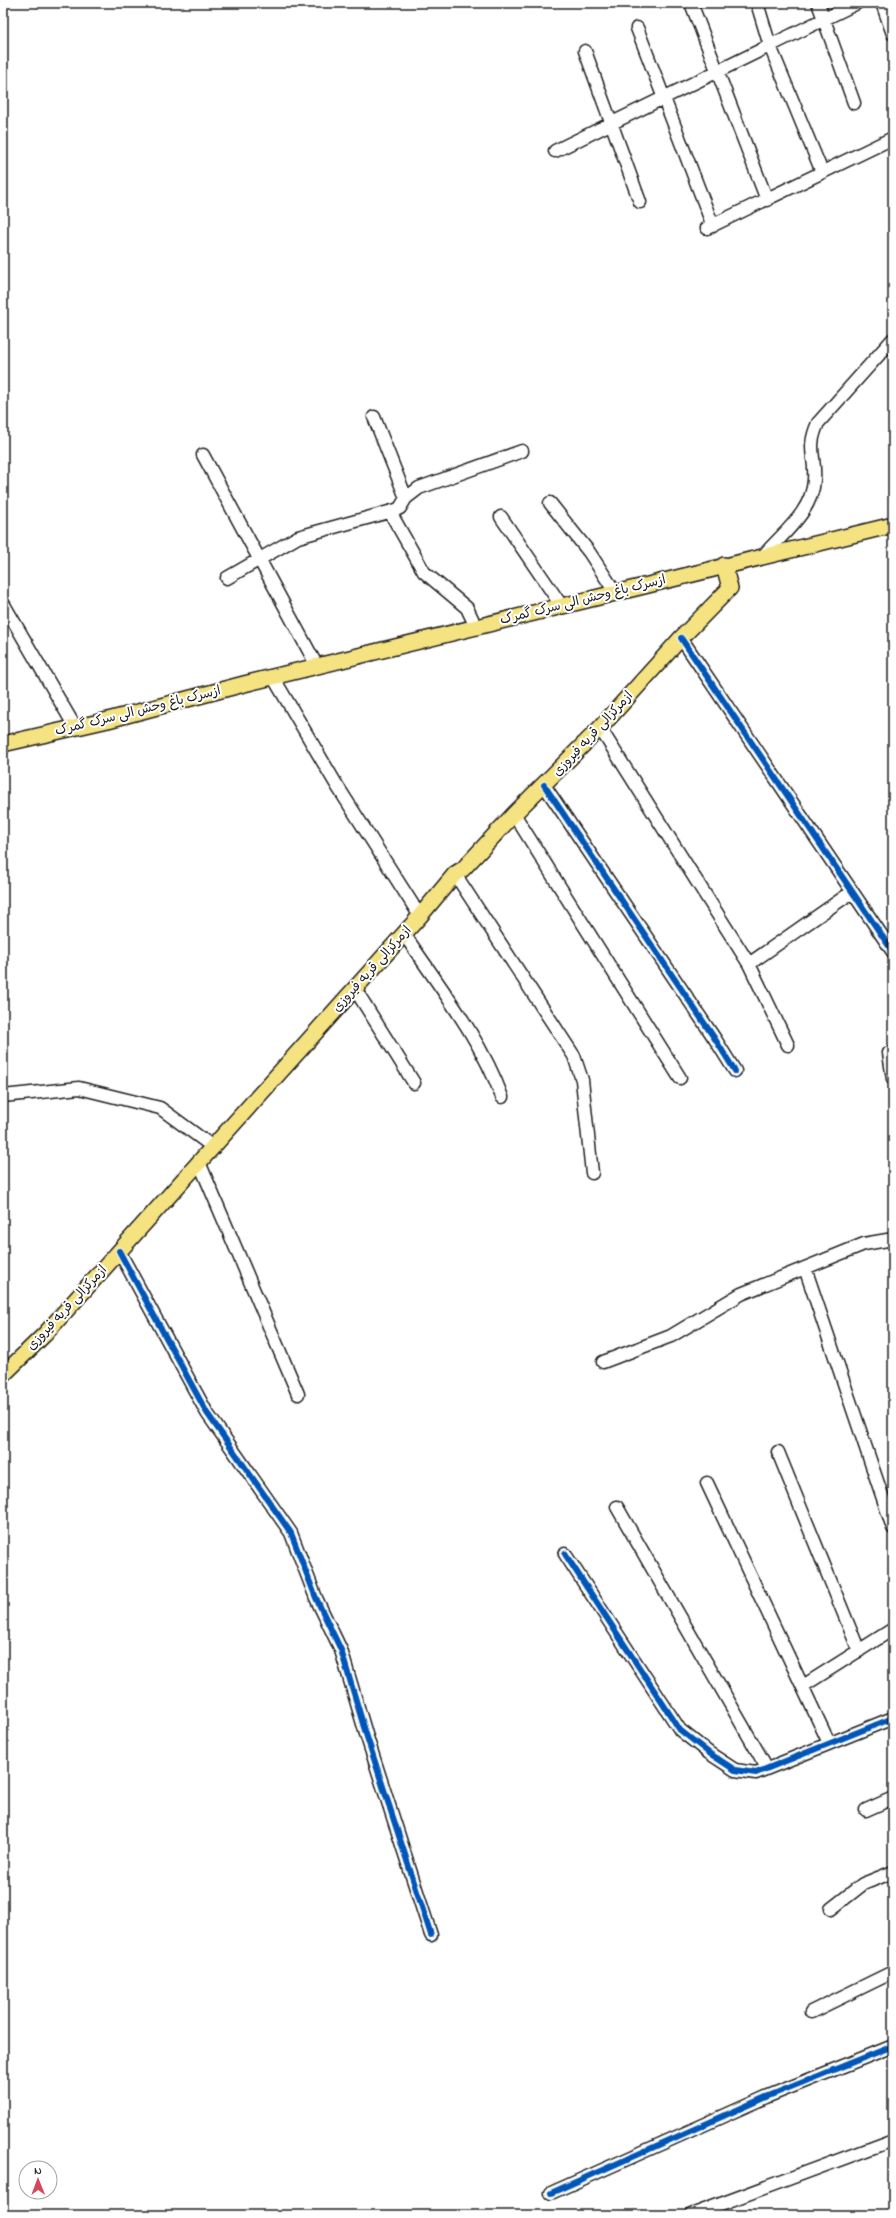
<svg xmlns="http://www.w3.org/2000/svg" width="896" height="2218" font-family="'Indie Flower','Playpen Sans Arabic',sans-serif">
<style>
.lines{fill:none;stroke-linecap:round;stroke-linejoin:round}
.minor-casing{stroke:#1c1c1c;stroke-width:15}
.major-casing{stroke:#1c1c1c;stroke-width:18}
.minor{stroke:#fff;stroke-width:12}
.major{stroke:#f5e382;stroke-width:15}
.cycleway-casing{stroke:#fff;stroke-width:8}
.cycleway{stroke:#0057b8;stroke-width:6}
.labels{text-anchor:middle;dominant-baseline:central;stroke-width:4;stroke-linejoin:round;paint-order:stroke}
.street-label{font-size:13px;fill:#1c1c1c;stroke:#fff}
</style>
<rect width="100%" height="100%" fill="#fff"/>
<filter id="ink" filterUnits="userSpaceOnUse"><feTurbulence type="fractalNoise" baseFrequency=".025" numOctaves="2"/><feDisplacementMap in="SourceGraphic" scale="8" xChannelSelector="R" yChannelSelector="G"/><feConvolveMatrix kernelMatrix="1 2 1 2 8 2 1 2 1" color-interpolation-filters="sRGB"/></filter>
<g filter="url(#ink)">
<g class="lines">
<defs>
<path id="minor" d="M691 3 767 200
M757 3 770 46 822 172
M818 3 854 103
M882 3 893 34
M637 28 713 226
M585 51 640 202
M555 151 857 3
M707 228 893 138
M374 417 406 498
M203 455 317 666
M550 503 589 552 615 592
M390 512 424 572 467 608 476 627
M501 517 561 605
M764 555C784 532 812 512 814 480 816 455 806 450 818 423L893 339
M227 578 298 537 396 510 400 508 406 498 419 488 522 451
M3 603 75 727
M681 638 893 952
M273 677 336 784 420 916
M600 728 749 964 788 1045
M544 785 715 1039 735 1071
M514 814 680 1078
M455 874 574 1056 582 1080 592 1173
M404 934C439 986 480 1037 502 1097
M749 964 852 892
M355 989 414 1083
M889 1053 893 1079
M3 1096 79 1088 160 1108 213 1147
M199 1162 298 1394
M119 1251 207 1413 291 1533 316 1598 341 1650 366 1734 431 1935
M805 1268 893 1528
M603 1362 671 1336 741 1294 864 1244 893 1239
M778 1452 859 1651
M707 1483 829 1743
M617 1507 767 1768
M565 1554 680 1730 709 1753 735 1770 756 1773 893 1718
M803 1686 893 1629
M866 1810 893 1798
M831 1909 863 1884 893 1872
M811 2012 893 1972
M551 2193 766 2097 893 2046
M691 2215 893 2140"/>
<path id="major" d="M3 744 108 720 244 684 893 525
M3 1375 45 1334 420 916 455 874 463 869 514 814 600 728 681 638 730 588 724 565"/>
</defs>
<use href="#minor" class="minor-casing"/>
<use href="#major" class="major-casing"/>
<use href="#minor" class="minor"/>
<use href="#major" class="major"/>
<defs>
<path id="cycleway" d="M681 638 893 952
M544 785 715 1039 735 1071
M119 1251 207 1413 291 1533 316 1598 341 1650 366 1734 431 1935
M565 1554 680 1730 709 1753 735 1770 756 1773 893 1718
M551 2193 766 2097 893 2046"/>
</defs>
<use href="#cycleway" class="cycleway-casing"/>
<use href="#cycleway" class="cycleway"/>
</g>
</g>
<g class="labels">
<g class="street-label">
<text transform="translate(583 600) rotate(-14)">ازسرک باغ وحش الی سرک گمرک</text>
<text transform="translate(138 711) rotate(-14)">ازسرک باغ وحش الی سرک گمرک</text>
<text transform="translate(593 734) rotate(-47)">ازمرکزالی قریه فیروزی</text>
<text transform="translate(372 969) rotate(-48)">ازمرکزالی قریه فیروزی</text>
<text transform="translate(67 1308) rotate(-47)">ازمرکزالی قریه فیروزی</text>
</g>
</g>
<rect width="896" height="2218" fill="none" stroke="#fff" stroke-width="16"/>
<rect x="8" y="8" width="880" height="2202" fill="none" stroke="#1c1c1c" stroke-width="1.5" filter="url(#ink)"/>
<g transform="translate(38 2180) rotate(359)"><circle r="19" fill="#ffffff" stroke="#a4a4a4"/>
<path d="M0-3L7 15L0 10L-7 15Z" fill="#d1495b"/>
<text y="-6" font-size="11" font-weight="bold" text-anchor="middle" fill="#1c1c1c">N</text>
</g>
</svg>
